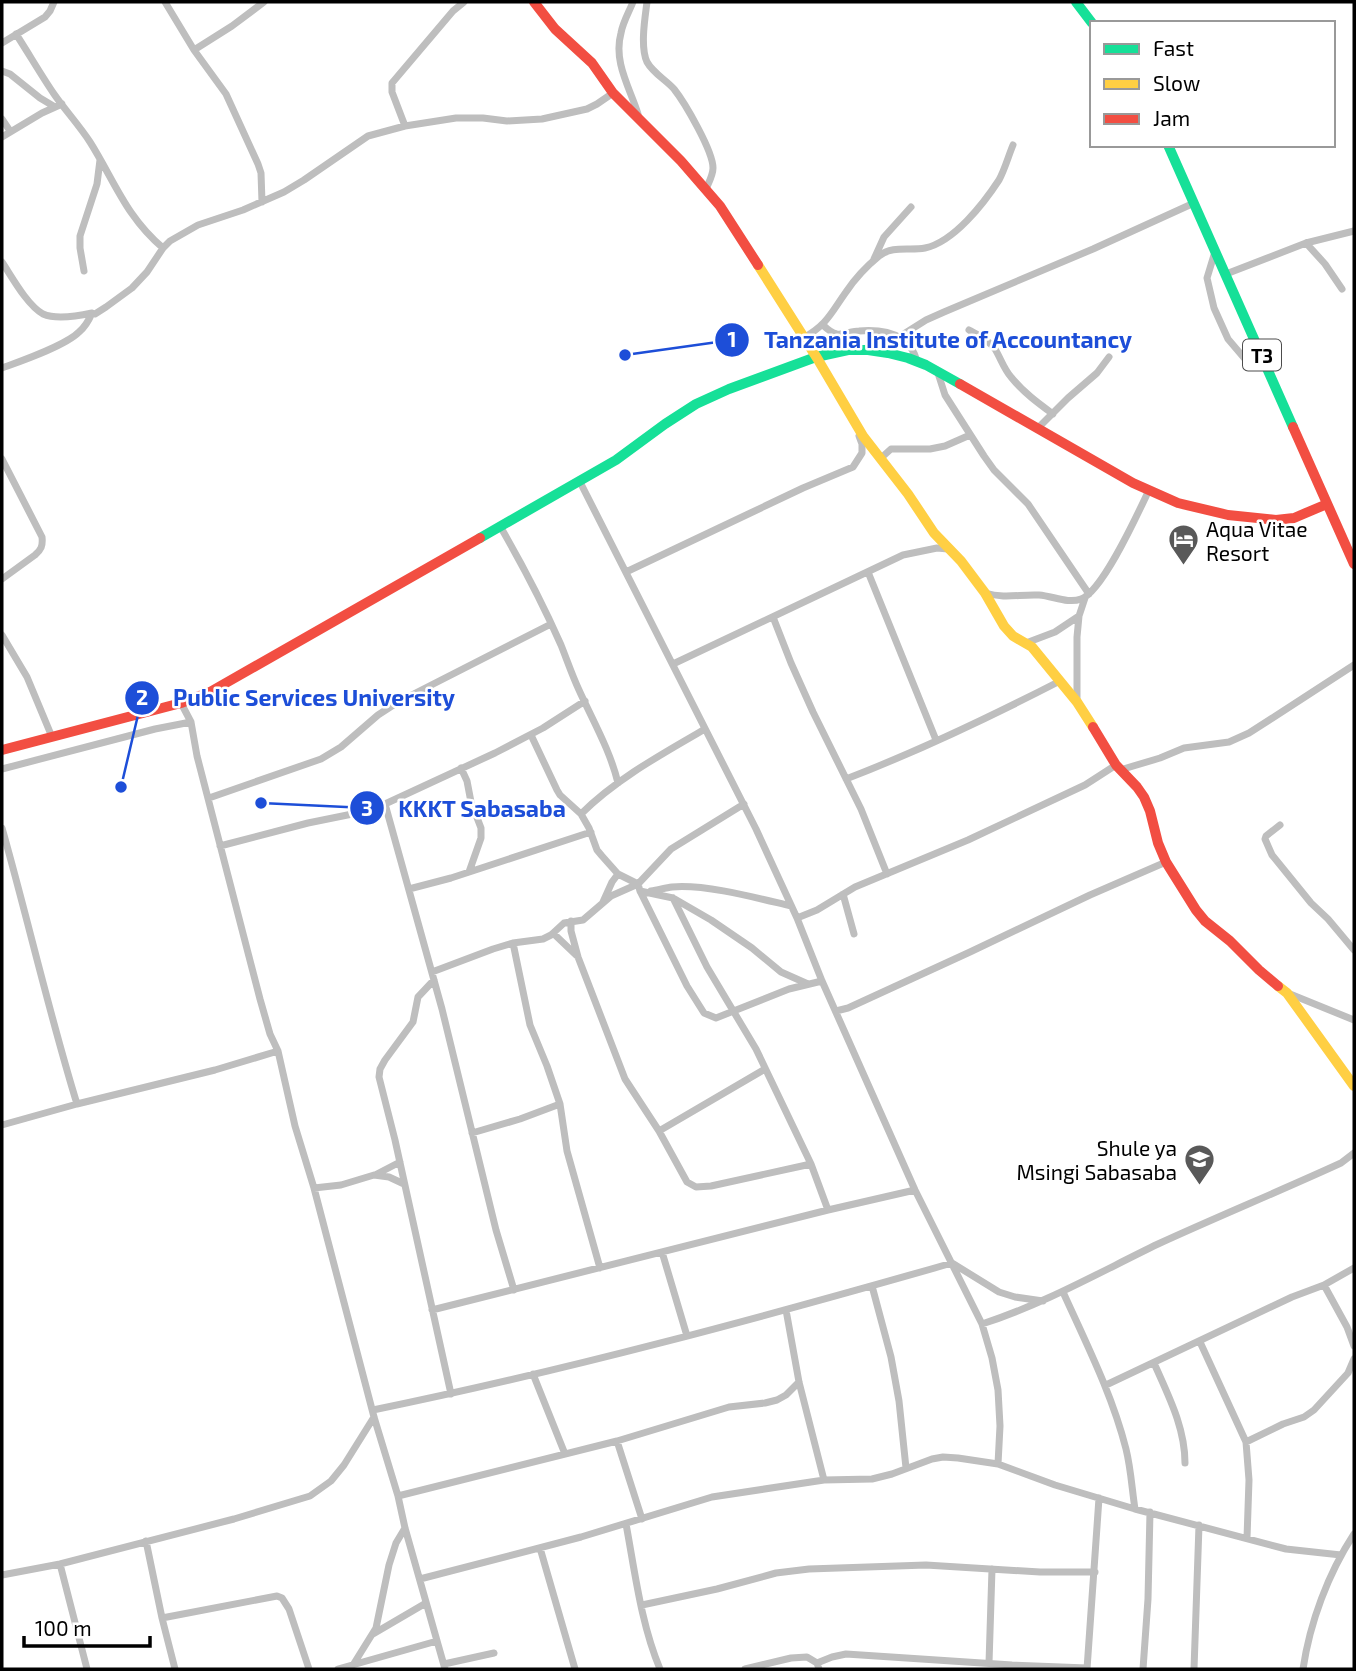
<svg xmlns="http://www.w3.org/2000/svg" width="1356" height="1671" font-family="'Exo 2',sans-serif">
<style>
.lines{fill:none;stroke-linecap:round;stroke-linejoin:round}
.street{stroke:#bebebe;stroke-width:7}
.fast{stroke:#16e098;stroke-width:10}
.slow{stroke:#ffcf43;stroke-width:10}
.jam{stroke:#f24e42;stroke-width:10}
.labels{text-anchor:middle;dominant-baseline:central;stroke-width:5;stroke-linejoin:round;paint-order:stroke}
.shield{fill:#fff;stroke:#4c4c4c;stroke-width:2}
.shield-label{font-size:19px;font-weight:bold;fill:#000}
.poi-label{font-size:21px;fill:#000;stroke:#fff;text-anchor:start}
.leader{fill:none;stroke:#1d4ed8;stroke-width:2.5}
.callout-dot{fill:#1d4ed8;stroke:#fff;stroke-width:2.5}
.mark-label{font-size:21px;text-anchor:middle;font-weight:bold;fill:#fff}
.callout-label{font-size:23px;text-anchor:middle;font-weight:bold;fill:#1d4ed8;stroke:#fff;stroke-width:5;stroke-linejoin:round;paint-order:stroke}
</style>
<rect width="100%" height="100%" fill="#fff"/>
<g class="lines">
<path class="street" d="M165 2 194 50 226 94 258 164 261 173 262 202
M633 2C629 12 623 22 621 33 613 62 630 88 638 114
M647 2C645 18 640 47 647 62 653 73 666 80 674 89 685 103 713 151 713 168 713 175 709 182 706 189
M16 34C29 54 41 75 54 94 65 110 79 125 90 142 114 180 126 217 163 248
M2 43 45 17 50 11 54 2
M194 50 232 26 264 2
M2 71 10 74 40 98 55 107
M2 119 10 131
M405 126 392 92V83L453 11 464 2
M2 137 42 113 62 104
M1306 243 1325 264 1342 289
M1214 255 1207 278 1214 308 1228 339 1245 359 1267 368
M874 259 884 237 911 207
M2 262C12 277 27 305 43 314 57 320 78 316 92 313
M84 271 80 248V236L97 184 100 160
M1226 274 1306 243 1354 231
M823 325C827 329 831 333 837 334 844 335 851 331 859 331 884 329 909 333 917 361
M969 330C978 335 989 340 995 349 1001 359 1004 369 1011 377 1023 392 1038 403 1053 414
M899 337 926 320 944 312 1093 249 1194 203
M803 338C827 325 831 313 846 292 854 280 868 265 879 256 893 245 909 251 925 248 954 242 984 203 999 180 1005 169 1008 157 1013 145
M2 368C21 361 65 346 79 332 85 327 89 320 92 313L95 314 106 307 132 288 147 272 163 248 170 241 198 225 243 210 284 192 304 180 368 136 405 126 456 118H483L507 121 542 119 587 109 597 104 613 93
M937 370 945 395 984 456 994 470 1028 504 1089 594
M1037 429 1068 398 1097 373 1109 357
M881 458 891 449H930L945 446 970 435
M2 459 42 537C43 546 41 550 35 555L2 579
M579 480 756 829 797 918 822 981 915 1190 982 1324 992 1358 998 1390 1000 1426 998 1464
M500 526C522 564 543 604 561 645 567 660 572 675 579 690 593 721 610 750 618 783
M626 572 803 488 853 467 862 453V444L859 436
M868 572 936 740
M985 593C1006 599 1019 594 1039 595 1053 596 1068 604 1081 599 1103 591 1138 513 1149 490
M773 617 791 663 813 712 861 809 887 874
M2 635 27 677 52 737
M1026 643 1055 632 1079 616 1085 598
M673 664 903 555 937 548 948 549
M1077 702V637L1079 616
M181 703 191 722 197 756 260 999 270 1034 278 1051 295 1126 314 1188 374 1417 398 1496 405 1528 445 1669
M531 735 557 790 560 795 581 814 589 828 597 850 602 856 618 874 638 884 640 891 687 986 704 1013 716 1018 789 989 822 981
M461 768 467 781 471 802 481 828V838L469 872
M2 769 155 729 191 722
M1120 770 1160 758 1184 748 1229 742 1249 733 1274 717 1354 665
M846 779C919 751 990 717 1060 681
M209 798 321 759 341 747 378 715 398 702 551 624
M385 804 442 1009 496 1230 514 1290
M581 814C616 779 662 754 705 729
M1280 825 1266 836 1265 839 1272 855 1311 903 1328 919 1354 950
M2 828C28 920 49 1013 77 1104
M220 846 308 823 372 810 495 753 543 728 585 701
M409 889 451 878 591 832
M640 891 673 898 711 920 752 948 781 972 808 984
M651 891C658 890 665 888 672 887 706 884 757 898 791 906
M843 894 854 934
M673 898 707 967 756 1049 811 1164 828 1210
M603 902 612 882 618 874
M797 918 817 910 855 887 968 840 1085 785 1116 765
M571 921V931L578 957 625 1079 659 1131 687 1182 696 1187 711 1186 811 1164
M554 934 576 955
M513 943 530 1025 547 1066 560 1104 567 1151 600 1268
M432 972 493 949 513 943 543 939 551 935 564 923 583 920 611 896 638 884 671 849 744 804
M434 980 418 997 413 1022 385 1060 380 1069 379 1077 395 1140 451 1394
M1290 994 1354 1020
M836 1011 848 1008 970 952 1090 895 1166 862
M2 1125 77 1104 215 1070 278 1051
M659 1131 765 1069
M472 1133 520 1119 560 1104
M375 1175 400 1162
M314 1188 341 1185 374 1175 389 1177 404 1184
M662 1252 687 1336
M1324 1285 1347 1327 1354 1346
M872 1286 891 1357 899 1401 906 1468
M1063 1292C1086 1343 1112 1394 1126 1449 1131 1469 1132 1490 1135 1509
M432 1310 828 1210 915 1190
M786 1310 799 1382 824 1480
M982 1324C1044 1304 1100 1272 1158 1244 1219 1216 1280 1191 1341 1163L1354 1153
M1200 1342 1246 1442 1249 1480 1247 1538
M1154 1363C1168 1395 1185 1427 1185 1463
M533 1374 565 1454
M1106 1385 1292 1297 1324 1285 1354 1268
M373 1410C568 1370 760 1318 952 1263L999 1292 1015 1297 1043 1301
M617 1441 642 1519
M1246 1442 1283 1424 1304 1417 1314 1410 1348 1373 1354 1359
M398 1496 617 1441 729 1407 765 1403 777 1400 786 1395 799 1382
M626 1524C635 1572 641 1624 660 1669
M146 1541 162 1618 175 1669
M540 1548 575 1669
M60 1564 87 1669
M2 1575 60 1564 234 1519 310 1496 331 1481 344 1465 374 1417
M420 1579 581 1537 712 1497 824 1480 872 1479 892 1474 932 1459 943 1457 958 1458 998 1464 1055 1485 1135 1509 1286 1549 1341 1555
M642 1605 717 1589 776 1573 809 1569 926 1565 1040 1572H1095
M162 1618 277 1596 282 1598 289 1609 309 1669
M373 1634 426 1603
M817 1663 832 1657 846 1654 1012 1665 1087 1668
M989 1663 992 1569
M444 1664 494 1653
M353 1665 376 1628 389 1565 396 1543 405 1528
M338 1669 437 1641
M745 1669 791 1658 807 1657 817 1663 819 1669
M1087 1669 1099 1498
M1143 1669 1148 1599 1150 1512
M1194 1669 1199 1525
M1303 1669C1310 1622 1328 1574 1354 1534"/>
<path class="fast" d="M1076 2 1092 23
M1168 145 1293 427
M480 538 616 460 665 424 696 404 729 389 816 357 848 350H868L888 353 908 358 926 365 960 384"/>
<path class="slow" d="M758 265 817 358 863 436 908 494 934 533 961 561 985 593 1004 626 1013 636 1032 647 1077 702 1093 727
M1278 986 1287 993 1354 1086"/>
<path class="jam" d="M534 2 555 29 592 63 613 93 681 161 720 206 758 265
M960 384 1133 483 1178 503 1228 515 1276 520 1294 518 1327 504
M1293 427 1354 564
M1093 727 1116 765 1137 787 1144 797 1150 811 1158 843 1166 862 1196 910 1205 921 1230 941 1259 970 1278 986
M2 750 181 703 210 692 480 538"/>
</g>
<defs>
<symbol id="hotel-pin" viewBox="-11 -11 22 30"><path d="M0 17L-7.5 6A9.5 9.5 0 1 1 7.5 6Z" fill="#595959" stroke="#fff"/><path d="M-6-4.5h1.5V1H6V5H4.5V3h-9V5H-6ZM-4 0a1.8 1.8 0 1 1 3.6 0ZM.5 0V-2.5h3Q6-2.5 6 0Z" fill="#fff"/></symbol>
<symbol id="school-pin" viewBox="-11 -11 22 30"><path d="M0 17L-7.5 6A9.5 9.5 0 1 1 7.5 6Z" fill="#595959" stroke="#fff"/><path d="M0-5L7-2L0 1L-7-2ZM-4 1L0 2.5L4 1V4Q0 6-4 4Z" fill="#fff"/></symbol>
</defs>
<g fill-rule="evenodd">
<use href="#hotel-pin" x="1166" y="522" width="35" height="47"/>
<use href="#school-pin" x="1182" y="1142" width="35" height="47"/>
</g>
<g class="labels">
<rect class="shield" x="1243" y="339.5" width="38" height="31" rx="5"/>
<g class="shield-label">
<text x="1262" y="355">T3</text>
</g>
<g class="poi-label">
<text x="1206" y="528">Aqua Vitae<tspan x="1206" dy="24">Resort</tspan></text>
<text x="1177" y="1147" text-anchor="end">Shule ya<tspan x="1177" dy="24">Msingi Sabasaba</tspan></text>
</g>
</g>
<path class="leader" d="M625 355L732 340M121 787L142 698M261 803L367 808"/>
<g class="callout-dot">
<circle cx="625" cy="355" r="7"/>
<circle cx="121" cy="787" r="7"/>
<circle cx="261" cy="803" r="7"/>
<circle cx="732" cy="340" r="18"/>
<circle cx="142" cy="698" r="18"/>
<circle cx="367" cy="808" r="18"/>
</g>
<g class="mark-label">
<text x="732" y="347">1</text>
<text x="142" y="705">2</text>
<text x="367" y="816">3</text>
</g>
<g class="callout-label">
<text x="948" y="348">Tanzania Institute of Accountancy</text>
<text x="314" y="706">Public Services University</text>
<text x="482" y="817">KKKT Sabasaba</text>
</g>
<rect width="1356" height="1671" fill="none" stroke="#000000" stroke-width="7"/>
<rect x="1090" y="21" width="245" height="126" fill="#ffffff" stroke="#999999" stroke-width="2"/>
<rect x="1104" y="44" width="35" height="10" fill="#16e098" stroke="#999999" stroke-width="2"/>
<text x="1153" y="56" font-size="21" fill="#000000">Fast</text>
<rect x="1104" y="79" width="35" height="10" fill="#ffcf43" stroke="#999999" stroke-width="2"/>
<text x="1153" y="91" font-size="21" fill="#000000">Slow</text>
<rect x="1104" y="114" width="35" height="10" fill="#f24e42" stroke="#999999" stroke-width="2"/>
<text x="1153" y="126" font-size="21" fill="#000000">Jam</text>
<path d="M24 1636v10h126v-10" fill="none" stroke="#000000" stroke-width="3.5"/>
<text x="35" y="1636" font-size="21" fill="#000000" stroke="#ffffff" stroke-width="5" paint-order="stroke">100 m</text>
</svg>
